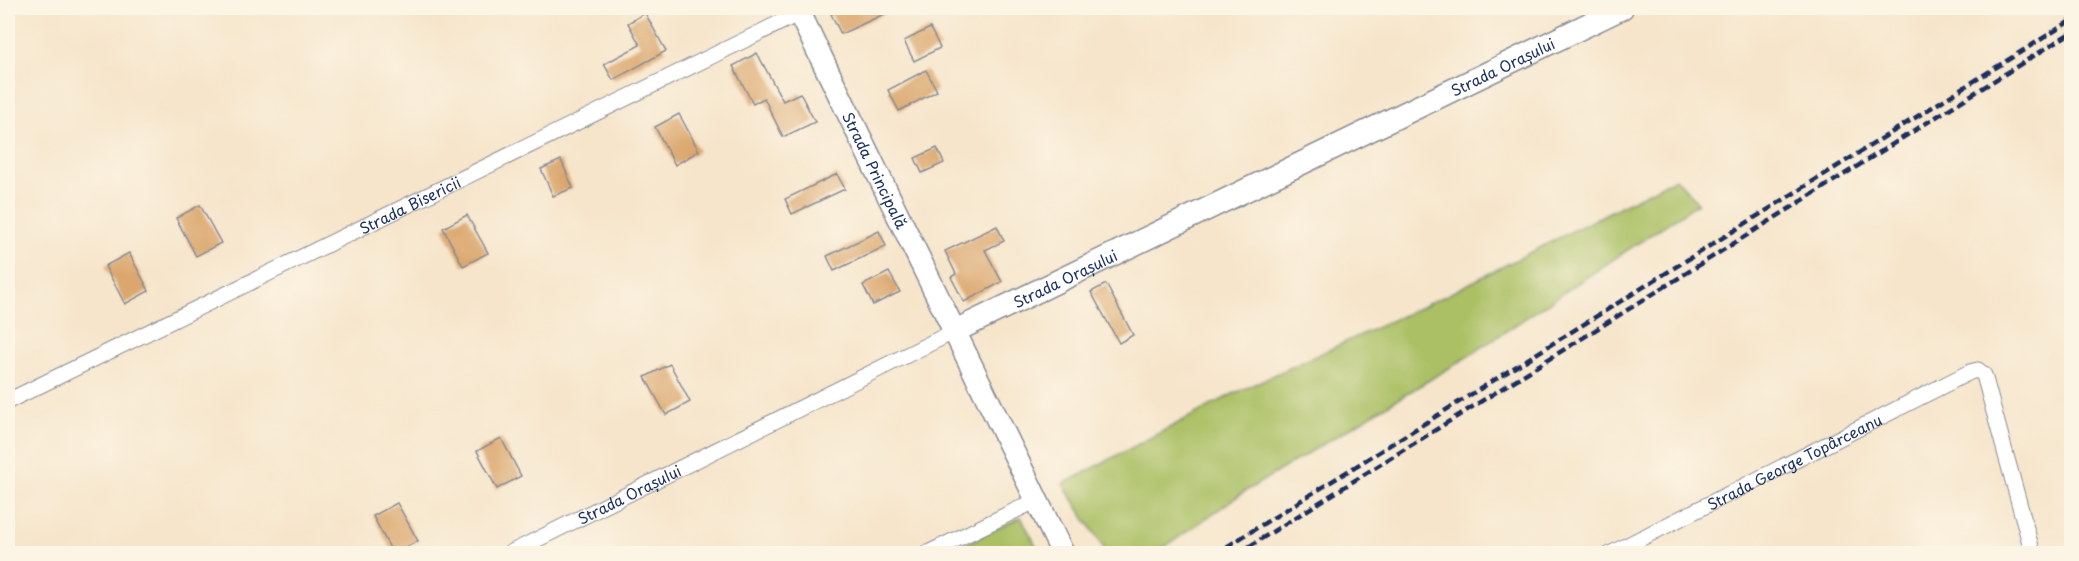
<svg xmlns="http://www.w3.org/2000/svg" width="2079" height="561" font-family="'Playpen Sans',sans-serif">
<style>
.green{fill:#abc065;stroke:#637862;stroke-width:1.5}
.building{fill:#dba76e}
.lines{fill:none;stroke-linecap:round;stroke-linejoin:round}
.minor-casing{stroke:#888a94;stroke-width:17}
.secondary-casing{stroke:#888a94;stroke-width:25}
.minor{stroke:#fff;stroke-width:15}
.secondary{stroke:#fff;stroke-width:22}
.rail{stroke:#1b2f5e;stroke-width:4.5;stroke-dasharray:9 4.5;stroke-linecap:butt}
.labels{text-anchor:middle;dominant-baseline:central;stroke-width:6;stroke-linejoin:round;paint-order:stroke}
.street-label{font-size:15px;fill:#1b2f5e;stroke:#fcf5e5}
</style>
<rect width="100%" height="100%" fill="#fcf5e5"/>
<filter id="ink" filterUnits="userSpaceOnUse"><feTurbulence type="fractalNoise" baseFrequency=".0167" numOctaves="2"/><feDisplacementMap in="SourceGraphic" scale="12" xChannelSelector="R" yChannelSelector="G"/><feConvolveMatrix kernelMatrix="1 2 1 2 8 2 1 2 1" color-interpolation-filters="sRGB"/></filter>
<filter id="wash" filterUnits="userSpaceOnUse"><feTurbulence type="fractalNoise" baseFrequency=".008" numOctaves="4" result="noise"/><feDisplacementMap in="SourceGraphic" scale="24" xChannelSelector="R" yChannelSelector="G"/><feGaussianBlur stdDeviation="1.35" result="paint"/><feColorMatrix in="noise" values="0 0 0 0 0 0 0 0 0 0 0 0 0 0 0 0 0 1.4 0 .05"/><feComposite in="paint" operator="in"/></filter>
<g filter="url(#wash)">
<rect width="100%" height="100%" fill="#f6e5cb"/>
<path class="green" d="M1676 178 1698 203 1464 359 1244 492 1156 553H1107L1063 484 1233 394 1445 296Z
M1021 517 1040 553H946Z"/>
<g id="blocks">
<path class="building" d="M846 8H897L841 34 831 14Z
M645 13 666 51 613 80 604 64 640 45 628 23Z
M930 28 940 48 914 61 904 41Z
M757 53 783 101 800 93 815 122 783 137 764 98 753 104 733 66Z
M926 70 937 91 899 111 888 90Z
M679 114 699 151 675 165 655 127Z
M937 148 944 163 922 173 915 158Z
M561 160 573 188 553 196 541 169Z
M837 174 845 189 792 214 785 199Z
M200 205 221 243 196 256 176 218Z
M467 215 488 253 463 266 443 228Z
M997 226 1004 241 985 250 1002 282 964 302 951 277 956 274 945 251Z
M879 231 886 246 834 271 827 256Z
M129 253 149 291 125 304 105 266Z
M889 272 900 292 873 305 863 285Z
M1106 284 1133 335 1119 343 1091 292Z
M670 364 690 402 666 415 645 377Z
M501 438 521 476 497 489 477 451Z
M397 503 418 541 393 554 373 516Z"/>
</g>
</g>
<g filter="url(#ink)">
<use href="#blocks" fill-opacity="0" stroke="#888a94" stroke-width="1.5"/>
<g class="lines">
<defs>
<g id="minor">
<path id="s1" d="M8 401 810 8"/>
<path id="s2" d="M508 554 955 331"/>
<path d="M926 554 1037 500"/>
<path id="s3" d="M1610 554 1970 372 1978 370 1984 375 2033 554"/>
</g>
<g id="secondary">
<path id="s4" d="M797 8 1063 554"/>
<path id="s5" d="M955 331 1622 8"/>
</g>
</defs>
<use href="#minor" class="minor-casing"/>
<use href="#secondary" class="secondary-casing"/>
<use href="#minor" class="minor"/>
<use href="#secondary" class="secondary"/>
<path class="rail" d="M1215 554 2072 20
M1237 554 2072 32"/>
</g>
</g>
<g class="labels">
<g class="street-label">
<text stroke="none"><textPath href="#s5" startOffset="608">Strada Orașului</textPath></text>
<text stroke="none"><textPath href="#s4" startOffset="180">Strada Principală</textPath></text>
<text stroke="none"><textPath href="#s1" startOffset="447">Strada Bisericii</textPath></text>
<text stroke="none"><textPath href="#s5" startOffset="122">Strada Orașului</textPath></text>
<text stroke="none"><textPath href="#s3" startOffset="206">Strada George Topârceanu</textPath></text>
<text stroke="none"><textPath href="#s2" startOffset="135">Strada Orașului</textPath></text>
</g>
</g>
<rect width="2079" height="561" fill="none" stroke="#fcf5e5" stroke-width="30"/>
</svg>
